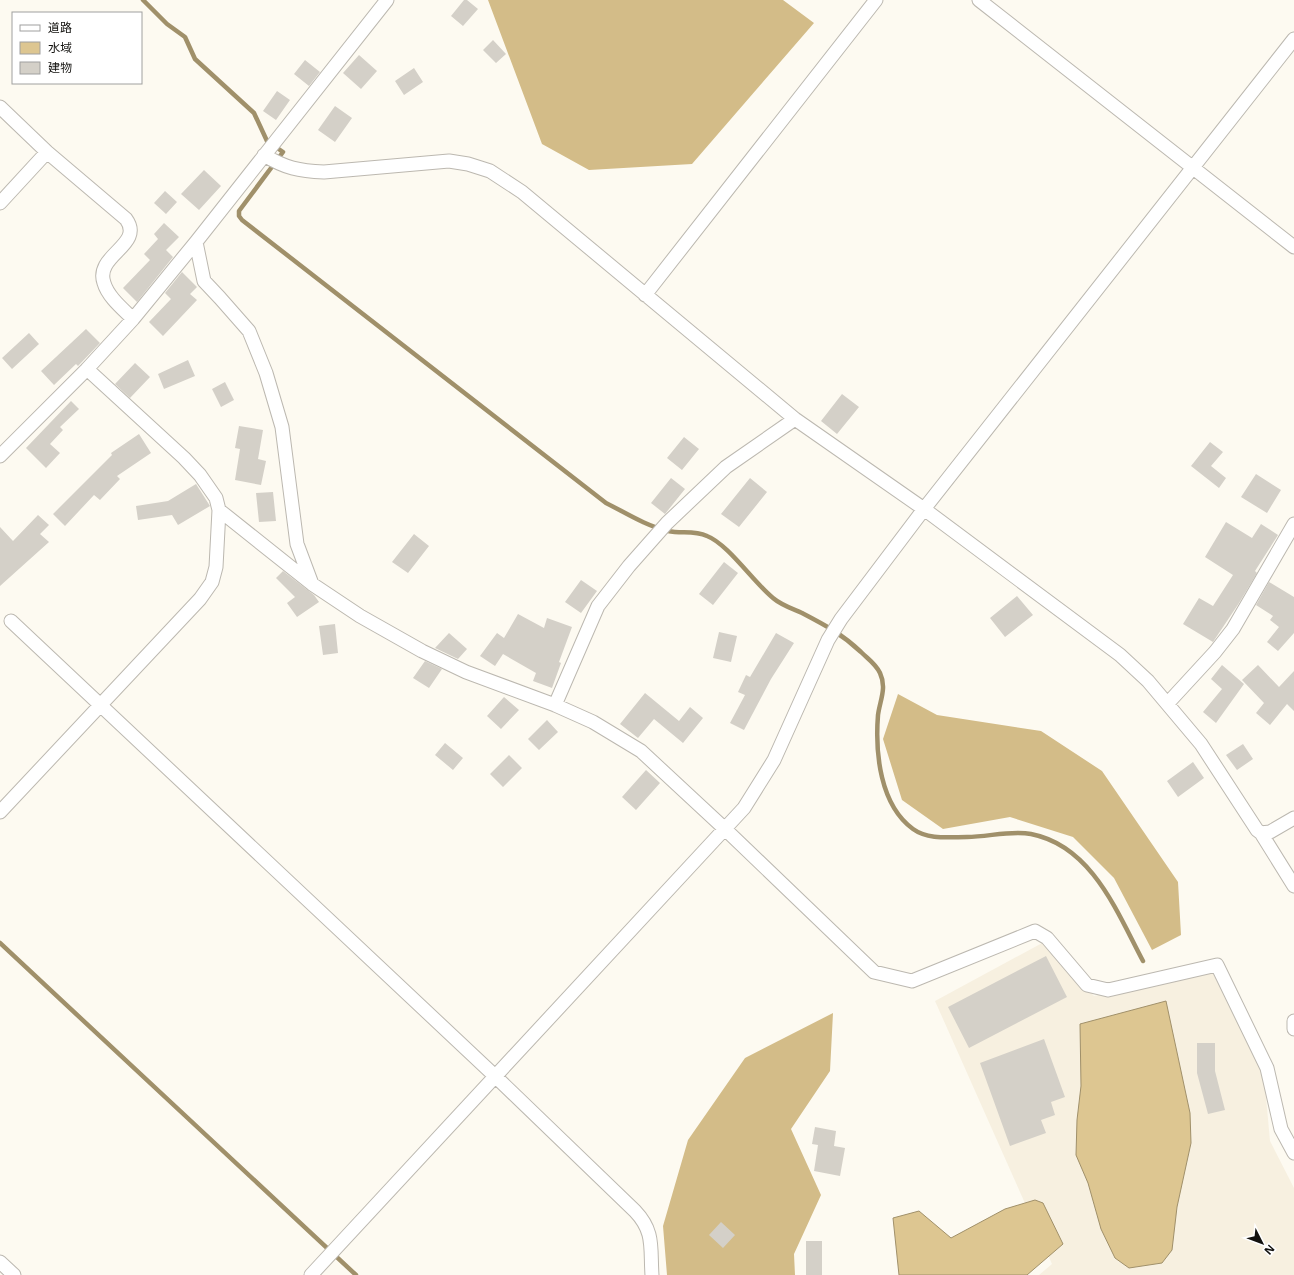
<svg xmlns="http://www.w3.org/2000/svg" width="1294" height="1275" font-family="'Open Sans','Noto Sans JP',sans-serif">
<style>
.built{fill:#f7f0e0}
.forest{fill:#d3bc88}
.water{fill:#ddc691;stroke:#a0906a}
.lines{fill:none;stroke-linecap:round;stroke-linejoin:round}
.stream{stroke:#a0906a;stroke-width:4.5}
.building{fill:#d4d0c8}
.street-casing{stroke:#bcb8b0;stroke-width:15}
.street{stroke:#fff;stroke-width:13}
</style>
<rect width="100%" height="100%" fill="#fdfaf1"/>
<path class="built" d="M1044 942 1094 996 1211 970 1264 1075 1270 1141 1294 1188V1275H1039L1052 1264 935 1001Z"/>
<path class="forest" d="M488 0H783L814 23 692 164 589 170 542 144Z
M898 694 937 715 1041 731 1102 771 1178 882 1181 935 1152 950 1114 878 1073 837 1010 817 943 829 902 800 883 739Z
M833 1013 830 1071 791 1129 821 1195 794 1254 795 1275H667L663 1226 688 1140 745 1058Z"/>
<path class="water" d="M1166 1001 1190 1113 1191 1143 1177 1207 1172 1250 1162 1263 1129 1268 1115 1258 1101 1229 1088 1183 1076 1155 1077 1120 1081 1086 1080 1024Z
M1035 1200 1043 1203 1063 1244 1027 1275H899L893 1218 919 1211 951 1238 1005 1209Z"/>
<g class="lines">
<path class="stream" d="M143 0 167 24 185 37 195 59 254 113 267 141 283 152 239 211V216L242 220 606 503C626 513 646 526 668 531 681 534 694 530 707 536 728 544 754 583 773 598 781 605 793 609 802 613 825 625 842 634 861 652 868 659 876 664 880 673 887 688 880 700 878 715 875 753 880 805 913 829 928 840 950 837 967 837 988 837 1011 830 1031 834 1092 846 1117 912 1143 961
M0 943 356 1275"/>
</g>
<path class="building" d="M464 0H467L478 9 463 26 451 16Z
M493 40 506 54 496 63 483 50Z
M359 55 377 71 361 89 343 73Z
M305 60 320 72 309 86 294 74Z
M414 68 423 82 404 95 395 81Z
M277 91 290 100 276 120 263 111Z
M335 106 352 118 335 142 318 130Z
M204 170 221 186 199 210 181 194Z
M165 191 177 202 166 214 154 203Z
M164 223 179 237 166 250 173 257 137 302 123 288 150 260 144 254 158 239 154 234Z
M182 272 197 287 190 294 197 300 163 336 149 322 171 299 165 293Z
M86 329 100 343 78 366 76 364 54 385 41 371Z
M29 333 39 344 12 369 2 358Z
M188 360 195 376 164 389 158 374Z
M135 363 150 377 130 398 115 384Z
M225 382 234 400 221 407 212 389Z
M842 394 859 407 837 434 821 421Z
M71 401 79 409 60 427 63 430 50 444 60 453 46 468 26 448Z
M239 426 263 430 258 459 266 461 261 485 235 480 240 449 235 448Z
M139 434 151 453 117 476 120 479 100 500 94 495 65 526 53 514 112 455 111 453Z
M684 437 699 449 682 470 667 458Z
M1210 442 1223 452 1211 466 1226 478 1219 488 1191 466Z
M1256 474 1281 490 1267 513 1241 497Z
M671 478 685 489 665 514 651 503Z
M750 478 767 492 739 527 721 514Z
M196 484 210 506 178 525 172 515 138 520 136 506 168 501Z
M273 492 276 521 259 522 256 493Z
M38 515 49 525 40 534 49 542 0 586V527L13 541Z
M1226 522 1252 538 1261 524 1278 535 1255 571 1257 573 1239 603 1213 642 1183 624 1199 598 1213 606 1233 575 1205 557Z
M414 534 429 546 408 573 392 562Z
M724 562 738 573 713 605 699 594Z
M283 571 314 595 319 602 297 617 287 603 295 597 276 578Z
M581 580 597 591 581 613 565 602Z
M1269 582 1294 597V633L1278 651 1267 642 1279 627 1270 620 1273 616 1256 605Z
M1017 596 1033 615 1005 637 990 618Z
M518 614 544 628 547 618 572 627 559 662 561 663 552 688 533 681 536 673 503 654 495 666 480 656 497 633 504 638Z
M335 624 338 653 323 655 319 626Z
M719 632 737 636 731 662 713 658Z
M449 633 467 649 458 659 435 648Z
M776 633 794 643 771 679 744 730 730 723 745 695 738 692 746 675 750 677Z
M425 661 442 669 429 688 413 678Z
M1222 665 1244 684 1216 723 1203 712 1222 689 1211 679Z
M1258 665 1279 687 1294 671V711L1287 704 1270 725 1256 713 1264 703 1242 680Z
M645 693 679 721 690 707 703 718 683 743 654 719 638 738 620 724Z
M504 697 519 710 501 729 487 716Z
M547 720 558 732 539 750 528 739Z
M445 743 463 758 453 770 435 755Z
M1243 744 1253 759 1237 770 1226 755Z
M509 755 522 768 503 787 490 774Z
M1193 762 1204 778 1178 797 1167 781Z
M646 770 660 783 636 810 622 797Z
M1046 956 1067 997 969 1048 948 1007Z
M1044 1039 1065 1097 1051 1102 1055 1115 1041 1120 1046 1133 1010 1146 980 1063Z
M1197 1043H1215V1071L1225 1110 1208 1114 1197 1073Z
M815 1127 836 1131 834 1146 845 1148 840 1176 814 1171 818 1145 812 1144Z
M721 1222 735 1235 723 1248 709 1235Z
M806 1241H822V1275H806Z"/>
<g class="lines">
<defs>
<path id="street" d="M979 0 1294 247
M0 107 47 152 126 219C145 245 94 255 104 283 108 297 123 309 133 319
M264 155C285 168 299 171 324 172L449 161 468 164 490 171 522 192 795 419 924 509 1120 655 1148 681 1201 744 1257 830 1261 833 1294 886
M0 203 47 152
M196 242 204 281 220 298 249 331 266 373 282 427 297 544 312 584
M645 295 876 0
M0 456 87 369 133 319 196 242 387 0
M219 510 312 584 360 616 422 651 466 672 555 705 593 722 641 751 725 829 874 972 912 981 1035 931 1047 938 1087 985 1108 990 1217 965 1267 1068 1281 1129 1294 1153
M11 621 496 1077 635 1211C655 1232 650 1248 652 1275
M1168 703 1215 652 1233 629 1294 524
M555 705 598 606 629 566 667 523 726 467 795 419
M0 812 200 599 212 582 216 567 219 510 216 498 200 475 184 458 87 369
M1261 833 1270 832 1294 818
M1294 1021V1029
M0 1262 14 1275
M311 1275 744 808 774 760 828 640 841 619 924 509 1294 39"/>
</defs>
<use href="#street" class="street-casing"/>
<use href="#street" class="street"/>
</g>
<rect x="12" y="12" width="130" height="72" fill="#ffffff" stroke="#a0a09f"/>
<rect x="20" y="25" width="20" height="6" fill="#ffffff" stroke="#a0a09f"/>
<text x="48" y="32" font-size="12" fill="#12110e">道路</text>
<rect x="20" y="42" width="20" height="12" fill="#ddc691" stroke="#a0a09f"/>
<text x="48" y="52" font-size="12" fill="#12110e">水域</text>
<rect x="20" y="62" width="20" height="12" fill="#d4d0c8" stroke="#a0a09f"/>
<text x="48" y="72" font-size="12" fill="#12110e">建物</text>
<g transform="translate(1262 1243) rotate(132)" stroke="#ffffff" stroke-width="3" paint-order="stroke">
<path d="M0-3L7 15L0 10L-7 15Z" fill="#12110e"/>
<text y="-6" font-size="11" font-weight="bold" text-anchor="middle" fill="#12110e">N</text>
</g>
</svg>
